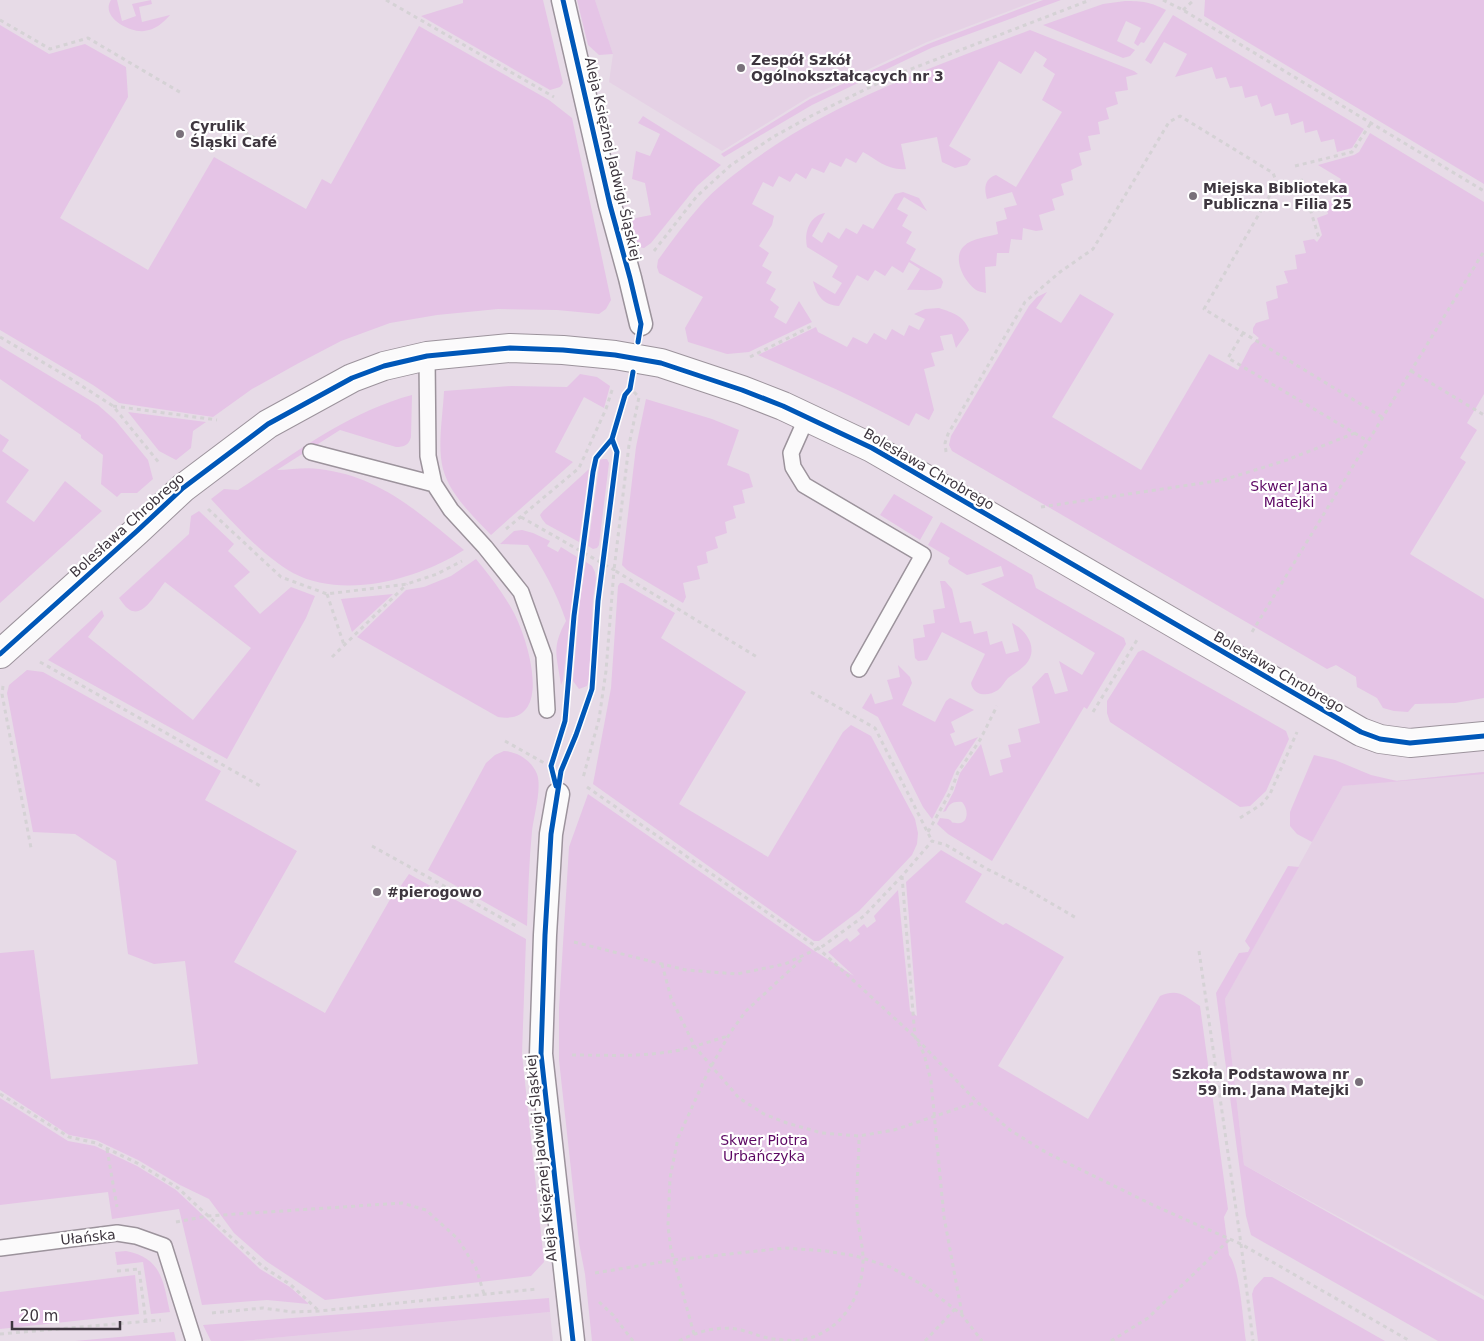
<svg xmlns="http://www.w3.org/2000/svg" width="1484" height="1341" font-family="'DejaVu Sans',sans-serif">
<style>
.built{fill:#e5d1e5}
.green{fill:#e5c4e6}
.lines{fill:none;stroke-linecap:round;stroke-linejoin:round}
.service-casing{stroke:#9c939c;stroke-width:18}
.pedestrian-casing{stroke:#9c939c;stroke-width:25}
.minor-casing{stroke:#9c939c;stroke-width:30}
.path{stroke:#d5d2d5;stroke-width:3;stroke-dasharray:4 4;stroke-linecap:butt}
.service{stroke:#fbfafb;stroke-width:15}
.pedestrian{stroke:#fbfafb;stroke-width:22}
.minor{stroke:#fbfafb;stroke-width:28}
.cycleway-casing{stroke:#fff;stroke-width:8}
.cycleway{stroke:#0057b8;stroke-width:5}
.poi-dot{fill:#79707a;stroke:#fff;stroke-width:2}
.labels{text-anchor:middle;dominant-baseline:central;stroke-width:4.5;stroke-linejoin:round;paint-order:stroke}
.poi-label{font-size:14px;font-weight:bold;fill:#3e363f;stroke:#fff;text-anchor:start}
.street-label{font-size:14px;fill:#3e363f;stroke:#fff}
.park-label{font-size:14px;fill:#5c0763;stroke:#fff}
</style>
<rect width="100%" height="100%" fill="#e7dbe7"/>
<path class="built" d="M595 0H1038L927 42 809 97 722 151 609 82 613 54Z
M1484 772V1296L1244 1165 1225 999 1343 786Z
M550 1312 553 1341H242Z"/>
<path class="green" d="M111 0H117L122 21 136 16 132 4 151 0 152 4 139 7 142 22 170 15C163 23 155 30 144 31 130 33 100 17 111 0Z
M463 0H543L563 83 560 87 550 90 421 16 463 3Z
M577 0H595L613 54 599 55 588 45Z
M1043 0H1061L931 48 812 105 724 157 721 154 810 99 928 44Z
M1205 0H1484V184L1204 16Z
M1125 1C1143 1 1150 2 1166 10L1144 43 1141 42 1138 46 1134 43 1141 28 1126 21 1117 41 1135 50 1130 56 1123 58 1043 25 1103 4Z
M1173 15 1364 129 1352 148 1337 152 1334 139 1321 142 1317 130 1305 133 1303 121 1291 125 1288 113 1275 116 1271 103 1261 107 1257 95 1245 98 1242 86 1230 88 1226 77 1216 79 1212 67 1175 77 1187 54 1164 42 1151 64 1145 60Z
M0 25 49 54 85 44 126 67 128 97 60 218 148 270 214 157 306 209 322 179 331 184 419 26 549 100 572 118 611 300 606 309 599 314 557 310 498 309 437 315 390 323 341 341 297 364 252 389 213 417 119 403 93 385 0 330Z
M1030 30 1134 71 1138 74 1126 77 1128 90 1115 92 1118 104 1106 108 1109 119 1098 122 1100 134 1088 136 1091 150 1079 153 1082 165 1071 170 1073 180 1061 184 1064 195 1052 199 1055 210 1039 215 1043 230 1036 231 1023 228 1022 240 1011 239 1009 253H997L996 266 985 267 986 293C983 292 980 292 978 291 965 284 951 258 964 246 972 238 988 237 998 234L996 222 1007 219 1004 208 1017 205 1012 192 987 199C984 189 984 179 996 175L1016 187 1062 112 1042 100 1055 74 1043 66 1047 59 1035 51 1021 74 999 61 949 146 971 159 967 165 955 168 942 162 937 137 901 144 906 169C889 171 877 160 863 152L856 163 846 158 841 167 830 162 824 173 812 168 806 179 796 173 790 182 779 176 773 187 763 182 752 204 774 216 772 225 759 246 769 253 762 266 772 272 766 283 776 289 770 300 779 307 774 317 786 324 799 301 812 322 749 352 727 354 688 342 685 328 703 297 659 273 657 267 658 260C671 242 685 223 700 206 715 188 736 173 755 159 837 100 936 66 1030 30Z
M643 116 721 165 697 186 651 243 644 248 638 247 631 219 651 215 645 183 632 179 636 151 650 156 660 134 638 123Z
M1370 133 1484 202V394L1467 423 1477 430 1460 458 1466 462 1410 554 1484 599V698L1455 703 1415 704 1408 712 1394 711 1383 708 1377 698 1357 687 1356 677 1336 665 1327 669 952 451 949 445 951 436 1029 306 1037 297 1047 292 1036 308 1061 323 1080 294 1114 314 1052 417 1141 470 1209 354 1238 370 1251 345 1259 338 1253 333V328L1256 323 1269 319 1266 302 1278 298 1276 286 1288 283 1284 271 1297 269 1295 255 1306 253 1303 241 1314 239 1317 242 1322 235 1317 218 1328 214 1325 202 1336 199 1334 189 1341 179 1318 165 1354 155 1359 152Z
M903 192 919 198 927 211 904 197 897 209 908 215 902 226 912 232 906 243 916 249 910 260 941 278 943 282 941 288C932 292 918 289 907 290L920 269 909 262 903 273 892 266 885 276 875 270 868 281 857 275 839 306C823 305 817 296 813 281L835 294 842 283 832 277 838 266 807 247C804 233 809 216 825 213L812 236 822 243 828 232 839 239 846 228 857 234 863 224 873 229 895 194Z
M939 308C953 313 963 315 969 330L956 348 952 334 940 336 944 350 931 353 935 366 924 369 934 410 929 420 916 413 909 426C860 399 810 377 758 355L816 327 818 332 847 347 853 337 867 344 874 333 886 340 892 329 904 336 909 325 919 330 925 319 914 314 925 309Z
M0 346 98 405 115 420 148 460 153 479 137 493H121L117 497 101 484 103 455 81 438V435L0 379Z
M580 374 597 377 610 386 604 408 584 397 555 452 573 462 491 535C473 516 450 495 443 469 437 446 443 415 444 391L511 386 567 387Z
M412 395 411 437C409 445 404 447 396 447L340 430 277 470C290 470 305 467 319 469 380 476 420 513 464 550 419 579 344 600 293 573 263 556 235 525 211 499L224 489 238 490C294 454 348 412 412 395Z
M646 399 712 419 739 430 727 465 749 474 753 487 742 490 745 503 733 506 736 518 725 522 727 533 715 537 718 548 706 552 708 563 697 566 700 579 683 583 686 597 683 603 627 570 622 565 636 447Z
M128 412 206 422 193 431 191 448 176 460 159 451Z
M0 434 9 440 2 451 29 470 6 502 34 522 65 481 102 511 0 603Z
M603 459H607L609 463 599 545 597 548 593 549 588 546 600 460Z
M589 469 579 542 546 524 542 519 540 515 543 511Z
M894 494 933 517 920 540 880 515Z
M199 511 234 544 228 551 250 572 234 586 260 614 291 587 315 596 306 618 227 759 48 660 102 610 104 616 88 637 193 720 251 648 165 582C157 591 144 618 130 610 126 608 122 602 119 598L189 534 191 516Z
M941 522 1032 575 1036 588 1124 638 1126 644 1087 709 1084 707 1081 712 992 861 948 834 937 824 940 818C940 818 948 819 948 819 955 822 948 822 956 823 969 825 969 809 962 802 953 801 949 804 946 811L943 812 954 791 960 773 981 744 990 776 1003 772 1000 760 1011 757 1008 745 1021 742 1018 729 1040 723 1032 687 1045 673H1048L1055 694 1068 691 1059 661 1082 675 1095 653 981 584 1004 576 1001 566 967 575 949 564 948 561 950 558 928 545Z
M522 530 533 533 550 541 547 546 558 552 561 547 577 557 563 680 561 685C557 656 551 648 566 621 557 593 543 569 528 545L500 544 514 531Z
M476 559C490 576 504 594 514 613 528 640 555 726 498 717L357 637 406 590 424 587 451 576Z
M586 562 592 566 595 572 596 579 593 599 589 680 587 686 579 689 573 681 580 601Z
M940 581H945L952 589 960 623 971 621 974 634 987 631 990 645 1002 641 1006 654 1019 651 1012 623C1028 631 1040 651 1024 666 1019 671 1013 674 1008 678 1004 682 1002 687 998 690 988 697 973 696 971 683L985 654 942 632 927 660 918 661 915 658 913 639 925 637 923 625 935 623 933 610 945 608Z
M620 583H623L675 613 661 638 746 692 679 804 768 857 843 732 851 725 871 736 915 819 918 833 917 844 912 855 859 911 819 941H814L593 784 611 688 618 586Z
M393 594 352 632 341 599Z
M1143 650 1286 731 1289 739 1266 791 1250 806 1240 807 1110 722 1107 713V701L1138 652Z
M898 665 910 677 912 683 902 705 935 722 946 701 950 698 974 710 951 722 955 732 950 734 955 746 978 737 955 771 947 791 932 819 923 807 878 717 862 708 871 693 875 704 893 699 887 680 900 677Z
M27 670 43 672 221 771 205 800 297 851 234 962 325 1013 396 889 400 887 409 874 526 939 522 1054 544 1262 531 1276 325 1300 266 1261 234 1233 209 1199 180 1185 138 1160 96 1140 69 1135 0 1090V953L34 950 51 1079 198 1064 185 961 154 964 128 954 116 861 75 834 33 832 7 693 9 685Z
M504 751C518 752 531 760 537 774 542 788 534 815 532 831 529 862 528 894 527 926L428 870 486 763 495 755Z
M1314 755 1335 760 1371 775 1397 781 1484 772V774L1343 786 1312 842 1297 834 1290 826V812Z
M588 794 813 950 854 976 828 952 847 938 850 942 860 934 857 930 864 924 867 928 876 921 874 916 898 890 910 1011 917 1016 906 882 941 850 982 874 965 902 1003 925 1006 923 1064 957 998 1066 1088 1119 1160 996C1178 988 1185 996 1200 1006L1228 1209 1224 1217 1229 1255C1240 1268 1243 1322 1246 1341H592L585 1274 579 1243 559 1060V1008L569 847Z
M1288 866 1299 867 1225 999 1244 1165 1484 1300V1341H1438L1251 1235 1246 1216 1216 993 1239 953 1248 952 1250 948 1245 941Z
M0 1098 68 1141 95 1146 137 1166 176 1190 260 1269 290 1287 309 1304 267 1300 202 1305 179 1209 112 1219 108 1192 0 1205Z
M126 1251C162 1258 163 1281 170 1312L151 1314 143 1262 117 1265 115 1252Z
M135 1275 139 1314 0 1329V1292Z
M1264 1277H1272L1385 1341H1258L1252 1294 1254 1288Z
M549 1298 550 1312 242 1341H211L203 1325Z
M174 1332 176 1341H75Z"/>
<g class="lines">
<defs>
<path id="service" d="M427 356 428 456 434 484 451 510 485 547 521 592 544 656 547 710
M807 417 791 453 793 467 804 485 923 555 859 669
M311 452 434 484
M0 1248 117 1233 136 1236 164 1246 194 1341"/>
<path id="pedestrian" d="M563 0 610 205 630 278 641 324
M558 794 551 834 545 935 541 1054 573 1341"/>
<path id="minor" d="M0 654 137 531 183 488 268 424 352 378 384 366 427 356 510 348 563 350 615 355 661 363 742 390 783 406 872 448 912 471 1361 732 1380 739 1410 743 1484 736"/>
</defs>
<use href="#service" class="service-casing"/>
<use href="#pedestrian" class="pedestrian-casing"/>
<use href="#minor" class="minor-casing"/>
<path class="path" d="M386 0 554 97
M1163 0 1183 10 1484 191
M1183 10 1194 0
M0 20 50 49 88 38 183 94
M231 124 268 146
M1295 166 1352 152 1371 123
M1301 179 1319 238
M654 251 697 196 731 165 773 137 813 115 893 76 1090 0
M1243 333 1228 358 1368 441
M0 337 68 377 113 406 160 464
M750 357 814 325
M1411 371 1484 415
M634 392 639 397 629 445 614 570 757 657
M113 406 217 420
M946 452 945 443 948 434 1025 302 1060 272 1093 249 1169 122 1180 116 1273 173 1277 183 1204 309 1382 417
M1041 507 1223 480 1287 460 1355 433
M208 509 281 577 327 594 407 584 437 574 462 561
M521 517 614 570 606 671 599 719 583 778
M506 529 579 468 606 409 613 387
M327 594 344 645
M1252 632 1484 251
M332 657 407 584
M40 662 262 787
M3 686 2 694 31 848
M811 692 875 728 932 841
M1093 712 1137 640
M505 741 546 764
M587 787 818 948 915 1037 977 1102 1010 1130 1047 1153 1155 1206 1241 1244 1410 1341
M1240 818 1262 804 1270 794 1297 732
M928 832 951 791 958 772 980 740 997 706
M372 846 516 926
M902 876 915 1037 924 1054 931 1081 944 1217 962 1314
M574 942 686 970 737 974 785 964 823 946 864 916 902 876 932 841 946 845 987 869 1025 888 1078 919
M1199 951 1241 1244 1253 1341
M662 964 671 998 695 1047 739 1098 764 1114 787 1123 822 1133 859 1136 894 1130 977 1102
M572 1055C604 1055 636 1057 668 1052 689 1049 708 1042 728 1036
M0 1094 69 1137 96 1143 106 1148 137 1163 178 1188 262 1266 291 1285 319 1311
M107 1149 117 1207
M176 1222 207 1216 402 1203 426 1210 458 1239 476 1268 484 1294
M117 1271 139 1269 146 1322
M595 1273 674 1260 785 1248 826 1251 856 1256 890 1267 925 1286 962 1315 982 1341
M599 1302 613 1315 633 1341
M212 1313 263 1308 292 1312 319 1311 537 1289
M0 1334 161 1320
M694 1334 671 1250 668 1226 670 1178 678 1138 708 1072 730 1033 746 1011 804 957
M679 1341C698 1331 721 1325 741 1330 753 1333 763 1338 774 1339 783 1340 792 1341 801 1340 839 1334 863 1298 863 1260 863 1243 857 1225 857 1208 856 1184 859 1160 859 1136
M925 1341 955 1309
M1111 1341 1148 1318 1231 1238"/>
<use href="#service" class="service"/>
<use href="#pedestrian" class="pedestrian"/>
<use href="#minor" class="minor"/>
<defs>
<path id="cycleway" d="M563 0 610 205 630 278 641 324 638 342
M0 654 137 531 183 488 268 424 352 378 384 366 427 356 510 348 563 350 615 355 661 363 742 390 783 406 872 448 912 471 1361 732 1380 739 1410 743 1484 736
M556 786 551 766 565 721 574 616 593 472 596 458 612 439 625 395 630 389 633 372
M573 1341 541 1054 545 935 551 834 561 771 576 735 592 689 598 601 617 452 612 439"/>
</defs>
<use href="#cycleway" class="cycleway-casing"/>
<use href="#cycleway" class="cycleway"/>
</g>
<g class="poi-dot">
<circle cx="741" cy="68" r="5"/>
<circle cx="180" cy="134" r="5"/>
<circle cx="1193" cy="196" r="5"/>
<circle cx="377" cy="892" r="5"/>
<circle cx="1359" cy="1082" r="5"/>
</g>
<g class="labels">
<g class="poi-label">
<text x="751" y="60">Zespół Szkół<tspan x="751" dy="16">Ogólnokształcących nr 3</tspan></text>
<text x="190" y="126">Cyrulik<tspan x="190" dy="16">Śląski Café</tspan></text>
<text x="1203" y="188">Miejska Biblioteka<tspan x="1203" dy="16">Publiczna - Filia 25</tspan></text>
<text x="387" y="892">#pierogowo</text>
<text x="1349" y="1074" text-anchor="end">Szkoła Podstawowa nr<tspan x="1349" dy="16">59 im. Jana Matejki</tspan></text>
</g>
<g class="street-label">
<text transform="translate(613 159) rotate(77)">Aleja Księżnej Jadwigi Śląskiej</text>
<text transform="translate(929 469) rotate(30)">Bolesława Chrobrego</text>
<text transform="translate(127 525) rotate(-42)">Bolesława Chrobrego</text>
<text transform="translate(1279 672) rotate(30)">Bolesława Chrobrego</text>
<text transform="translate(541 1158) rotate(-96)">Aleja Księżnej Jadwigi Śląskiej</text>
<text transform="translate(88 1237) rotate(-6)">Ułańska</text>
</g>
<g class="park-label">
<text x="1289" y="486">Skwer Jana<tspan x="1289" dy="16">Matejki</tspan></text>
<text x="764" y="1140">Skwer Piotra<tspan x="764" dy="16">Urbańczyka</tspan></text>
</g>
</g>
<path d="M12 1321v8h108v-8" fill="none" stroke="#3e363f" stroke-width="2.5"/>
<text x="20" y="1321" font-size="15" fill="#3e363f" stroke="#ffffff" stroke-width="4" paint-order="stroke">20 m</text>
</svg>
